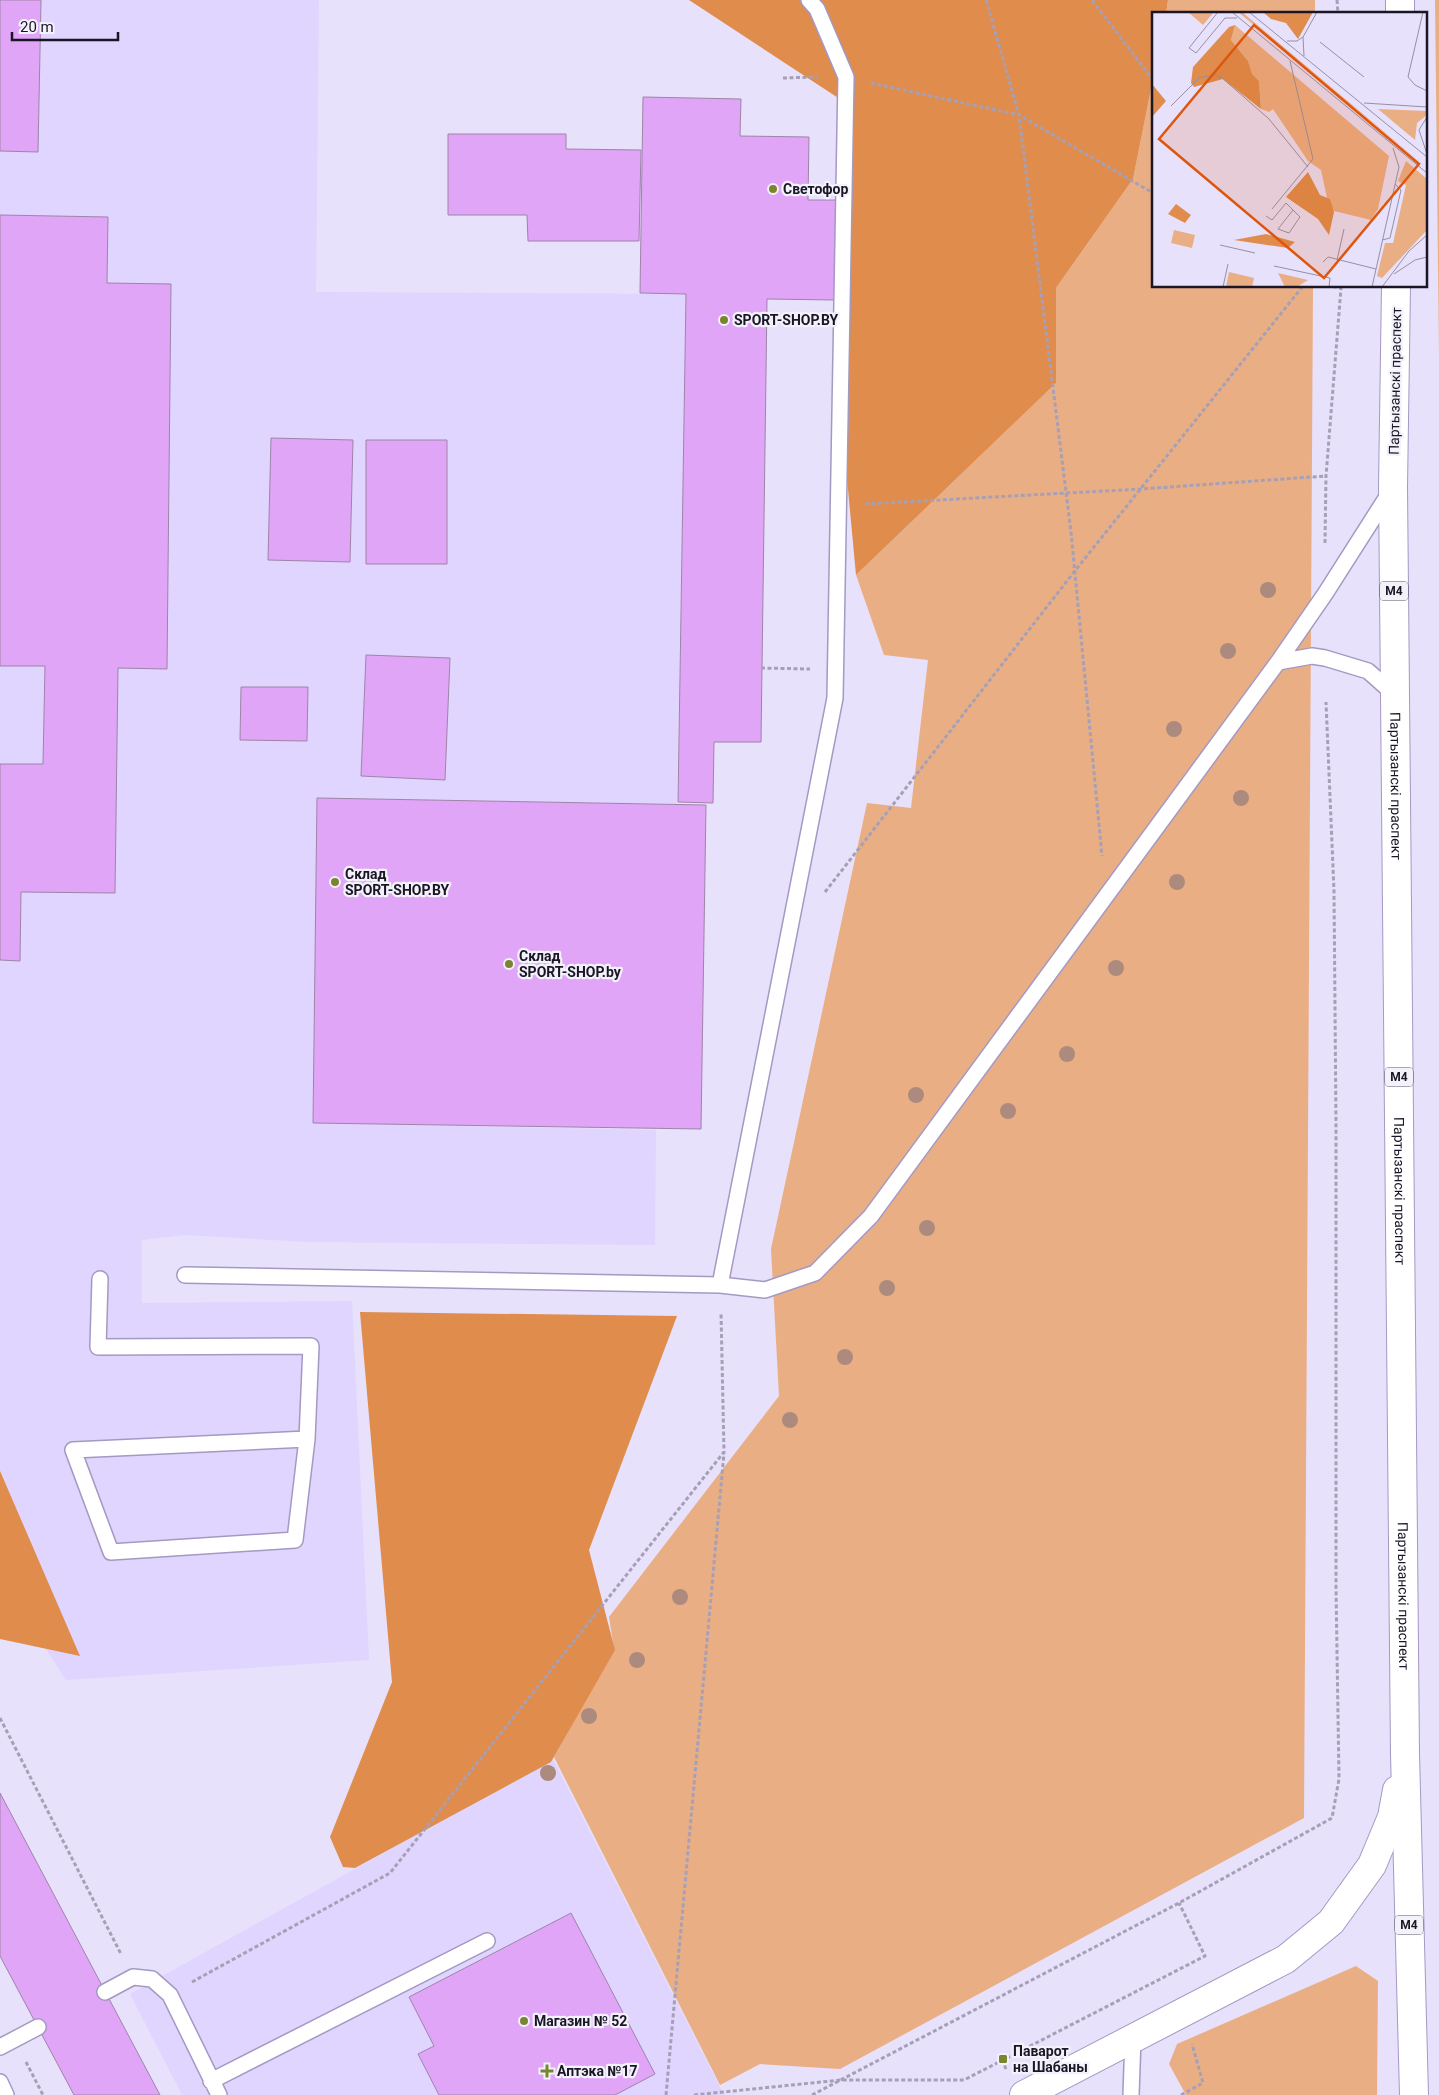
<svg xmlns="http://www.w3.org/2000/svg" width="1439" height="2095" font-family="Roboto,sans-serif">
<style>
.built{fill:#dfd5fe}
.green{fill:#eaae84}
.forest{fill:#df8c4d}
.building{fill:#e0a5f7;stroke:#9e84a8}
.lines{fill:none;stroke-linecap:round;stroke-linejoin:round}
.lane-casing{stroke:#a499c3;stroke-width:18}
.highway-casing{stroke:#a499c3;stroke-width:30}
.path{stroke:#a6a0b7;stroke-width:3;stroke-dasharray:4 2.5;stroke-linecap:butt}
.lane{stroke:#fff;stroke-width:15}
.highway{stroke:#fff;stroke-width:28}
.tree{fill:#ac8b7e}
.poi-dot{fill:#7a8431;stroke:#f3f1fa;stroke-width:2}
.labels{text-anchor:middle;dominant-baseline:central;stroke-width:4.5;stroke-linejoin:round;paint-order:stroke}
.shield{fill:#f3f1fa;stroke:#5b5865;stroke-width:1}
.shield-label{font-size:12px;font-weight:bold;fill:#1a1625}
.poi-label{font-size:14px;font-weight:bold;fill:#1a1625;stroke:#f3f1fa;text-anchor:start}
.street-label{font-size:14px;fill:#1a1625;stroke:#f3f1fa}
.inset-road{fill:none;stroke:#9590a5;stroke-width:1}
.view{fill:#de560d;fill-opacity:0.15;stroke:#de560d;stroke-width:2.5}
.inset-edge{fill:none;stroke:#1a1625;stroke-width:2.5}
</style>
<rect width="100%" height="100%" fill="#e7e1fb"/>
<path class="built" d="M0 0H319L316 292 686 294 677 804 317 798 313 1123 656 1130 655 1245 308 1242 185 1235 142 1240V1303L352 1301 369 1660 66 1680 0 1578Z
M553 1759 724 2095H182L130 1994Z"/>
<path class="green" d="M1168 0H1315V14H1166Z
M1435 0H1439V354Z
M1153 79V286H1313L1304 1818 840 2069 760 2064 720 2085 554 1757 614 1649 609 1617 779 1396 771 1249 867 803 911 808 928 660 884 655 856 575 1056 383V288L1133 179Z
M1356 1966 1378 1981 1377 2095H1186L1169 2064 1177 2044Z"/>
<path class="forest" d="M689 0H1168L1166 14H1153V79L1133 179 1056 288V383L856 575 840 404 849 105Z
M360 1312 677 1316 589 1550 615 1650 551 1762 355 1868 343 1867 330 1837 392 1682Z
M0 1471 80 1656 0 1639Z"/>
<path class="building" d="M0 0H41L38 152 0 151Z
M643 97 741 99 740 136 809 137 808 200H836L835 300 767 299 761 742H714L713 803 678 802 686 294 640 293Z
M448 134H566V149L641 150 639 241H528L527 215H448Z
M0 215 108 217 107 283 171 284 167 669 118 668 115 893 21 892 20 961 0 960V764H43L45 666H0Z
M271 438 353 440 350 562 268 560Z
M366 440H447V564H366Z
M366 655 450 658 445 780 361 776Z
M241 687H308L307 741 240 740Z
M317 798 706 805 701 1129 313 1123Z
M0 1793 160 2095H74L0 1956Z
M571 1913 655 2074 615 2095H439L418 2054 434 2046 409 1997Z"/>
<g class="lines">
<defs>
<path id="lane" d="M1278 662 1312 656 1325 658 1368 671 1395 695
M185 1275 720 1285 765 1290 815 1273 871 1216 1278 662 1325 594 1390 492
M100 1279 98 1347 311 1346 307 1439 295 1540 111 1552 73 1450 307 1439
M720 1285 835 698 846 77 817 9 809 0
M105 1992 133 1977 152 1979 170 1995 219 2095
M0 2047 38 2027
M211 2081 487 1941
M0 2082 6 2095
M1131 2095 1133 2038"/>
<g id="highway">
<path d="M1400 14V0"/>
<path id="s1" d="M1396 286 1393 487 1395 695 1405 1754 1414 2095"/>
<path d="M1024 2095 1286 1959 1331 1922 1372 1865 1392 1817 1397 1790"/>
</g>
</defs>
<use href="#lane" class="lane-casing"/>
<use href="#highway" class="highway-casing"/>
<path class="path" d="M986 0 1019 115 1071 532 1102 856
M1092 0 1153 80
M1337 0 1338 14
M783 78 817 77
M871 83 1019 115 1153 193
M865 504 1141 489 1326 476
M1325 543 1326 476 1341 288 1330 286
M761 668 810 669
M825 892 1074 572 1303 286
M0 1718 121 1954
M192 1982 390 1873 724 1452 721 1312
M1003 2059 1006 2070
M26 2062 43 2095
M666 2095 724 1453
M694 2095 841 2080H964L1205 1956 1179 1903
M812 2095 1179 1903 1332 1818 1339 1779 1336 1588V1124L1334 891 1326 702
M1181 2095 1203 2083 1192 2044"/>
<use href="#lane" class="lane"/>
<use href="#highway" class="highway"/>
</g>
<g class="tree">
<circle cx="1268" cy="590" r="8"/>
<circle cx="1228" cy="651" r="8"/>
<circle cx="1174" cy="729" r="8"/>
<circle cx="1241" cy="798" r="8"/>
<circle cx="1177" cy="882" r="8"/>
<circle cx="1116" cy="968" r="8"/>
<circle cx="1067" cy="1054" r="8"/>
<circle cx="916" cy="1095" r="8"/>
<circle cx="1008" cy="1111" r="8"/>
<circle cx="927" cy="1228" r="8"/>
<circle cx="887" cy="1288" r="8"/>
<circle cx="845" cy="1357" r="8"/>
<circle cx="790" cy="1420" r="8"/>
<circle cx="680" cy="1597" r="8"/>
<circle cx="637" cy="1660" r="8"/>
<circle cx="589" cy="1716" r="8"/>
<circle cx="548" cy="1773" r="8"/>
</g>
<g class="poi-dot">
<circle cx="773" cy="189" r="5"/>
<circle cx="724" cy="320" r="5"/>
<circle cx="335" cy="882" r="5"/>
<circle cx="509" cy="964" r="5"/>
<circle cx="524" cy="2021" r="5"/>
<rect x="998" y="2054" width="10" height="10" rx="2.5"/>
<path d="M544.5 2063.5h5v5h5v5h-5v5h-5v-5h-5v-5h5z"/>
</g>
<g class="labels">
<g class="shield">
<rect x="1380" y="581.5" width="28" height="19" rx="4"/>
<rect x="1385" y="1067.5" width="28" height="19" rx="4"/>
<rect x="1395" y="1915.5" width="28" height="19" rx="4"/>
</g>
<g class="shield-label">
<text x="1394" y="591">М4</text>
<text x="1399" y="1077">М4</text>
<text x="1409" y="1925">М4</text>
</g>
<g class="poi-label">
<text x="783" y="189">Светофор</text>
<text x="734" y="320">SPORT-SHOP.BY</text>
<text x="345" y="874">Склад<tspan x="345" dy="16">SPORT-SHOP.BY</tspan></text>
<text x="519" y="956">Склад<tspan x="519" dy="16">SPORT-SHOP.by</tspan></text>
<text x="534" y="2021">Магазин № 52</text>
<text x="1013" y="2051">Паварот<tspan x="1013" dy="16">на Шабаны</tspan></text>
<text x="557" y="2071">Аптэка №17</text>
</g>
<g class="street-label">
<text transform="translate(1395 381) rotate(-89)">Партызанскі праспект</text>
<text stroke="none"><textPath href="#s1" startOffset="500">Партызанскі праспект</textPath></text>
<text stroke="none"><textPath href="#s1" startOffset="905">Партызанскі праспект</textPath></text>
<text stroke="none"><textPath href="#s1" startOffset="1310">Партызанскі праспект</textPath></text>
</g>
</g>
<g transform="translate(1152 12)">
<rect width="275" height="275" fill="#e7e1fb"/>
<path d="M36 0H62L51 13ZM86 0H90L275 156ZM83 13 237 144 226 197 219 208 182 199 175 186 169 158 156 149 121 97 117 100 109 97 107 69 99 62 96 49 79 28ZM226 97 275 99V103L265 111 263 128ZM254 149 275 167V218L230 266 225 264 233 231H241L254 173 246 169ZM22 218 43 223 40 236 19 231ZM77 260 102 266 100 275H74ZM126 261 156 268 145 275H133Z" fill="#eaae84"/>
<path d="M111 0H161L146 27 134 11 119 7ZM83 13 79 28 96 49 100 62 107 69 109 97 71 67 42 75 39 71 41 55 77 15ZM0 72 14 89 0 105ZM156 160 168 183 178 187 182 200 177 223 166 207 134 185ZM24 192 39 203 33 211 16 202ZM114 222 143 230 136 236 82 228Z" fill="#df8c4d"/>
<path class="inset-road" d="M66 0 37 36 44 41 73 6H85M80 0 275 161M97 0 275 145M271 0 256 65 263 73 275 79M151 25 165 0M151 25 152 44M135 29H145L151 25M168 30 212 65M212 91 275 95M19 94 47 66 62 63 69 65 117 107 156 155M275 105 267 118 275 142M120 197 161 147 138 49M114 204 120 208 134 191 148 205 137 221 126 217 141 198M230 228 238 226 249 178 243 172M68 233 103 241M185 248 192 217M171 250 176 245 224 257M122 254 178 266 177 275M242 262 263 248 275 245M71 275 76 252M220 275 247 155 241 136M230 275 257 239 275 223"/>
<path class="view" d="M102 13 267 152 172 266 7 127Z"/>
<rect width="275" height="275" class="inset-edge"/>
</g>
<path d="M12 32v8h106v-8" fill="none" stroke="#1a1625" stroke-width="2.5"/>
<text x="20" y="32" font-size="15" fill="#1a1625" stroke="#f3f1fa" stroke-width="4" paint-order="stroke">20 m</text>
</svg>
